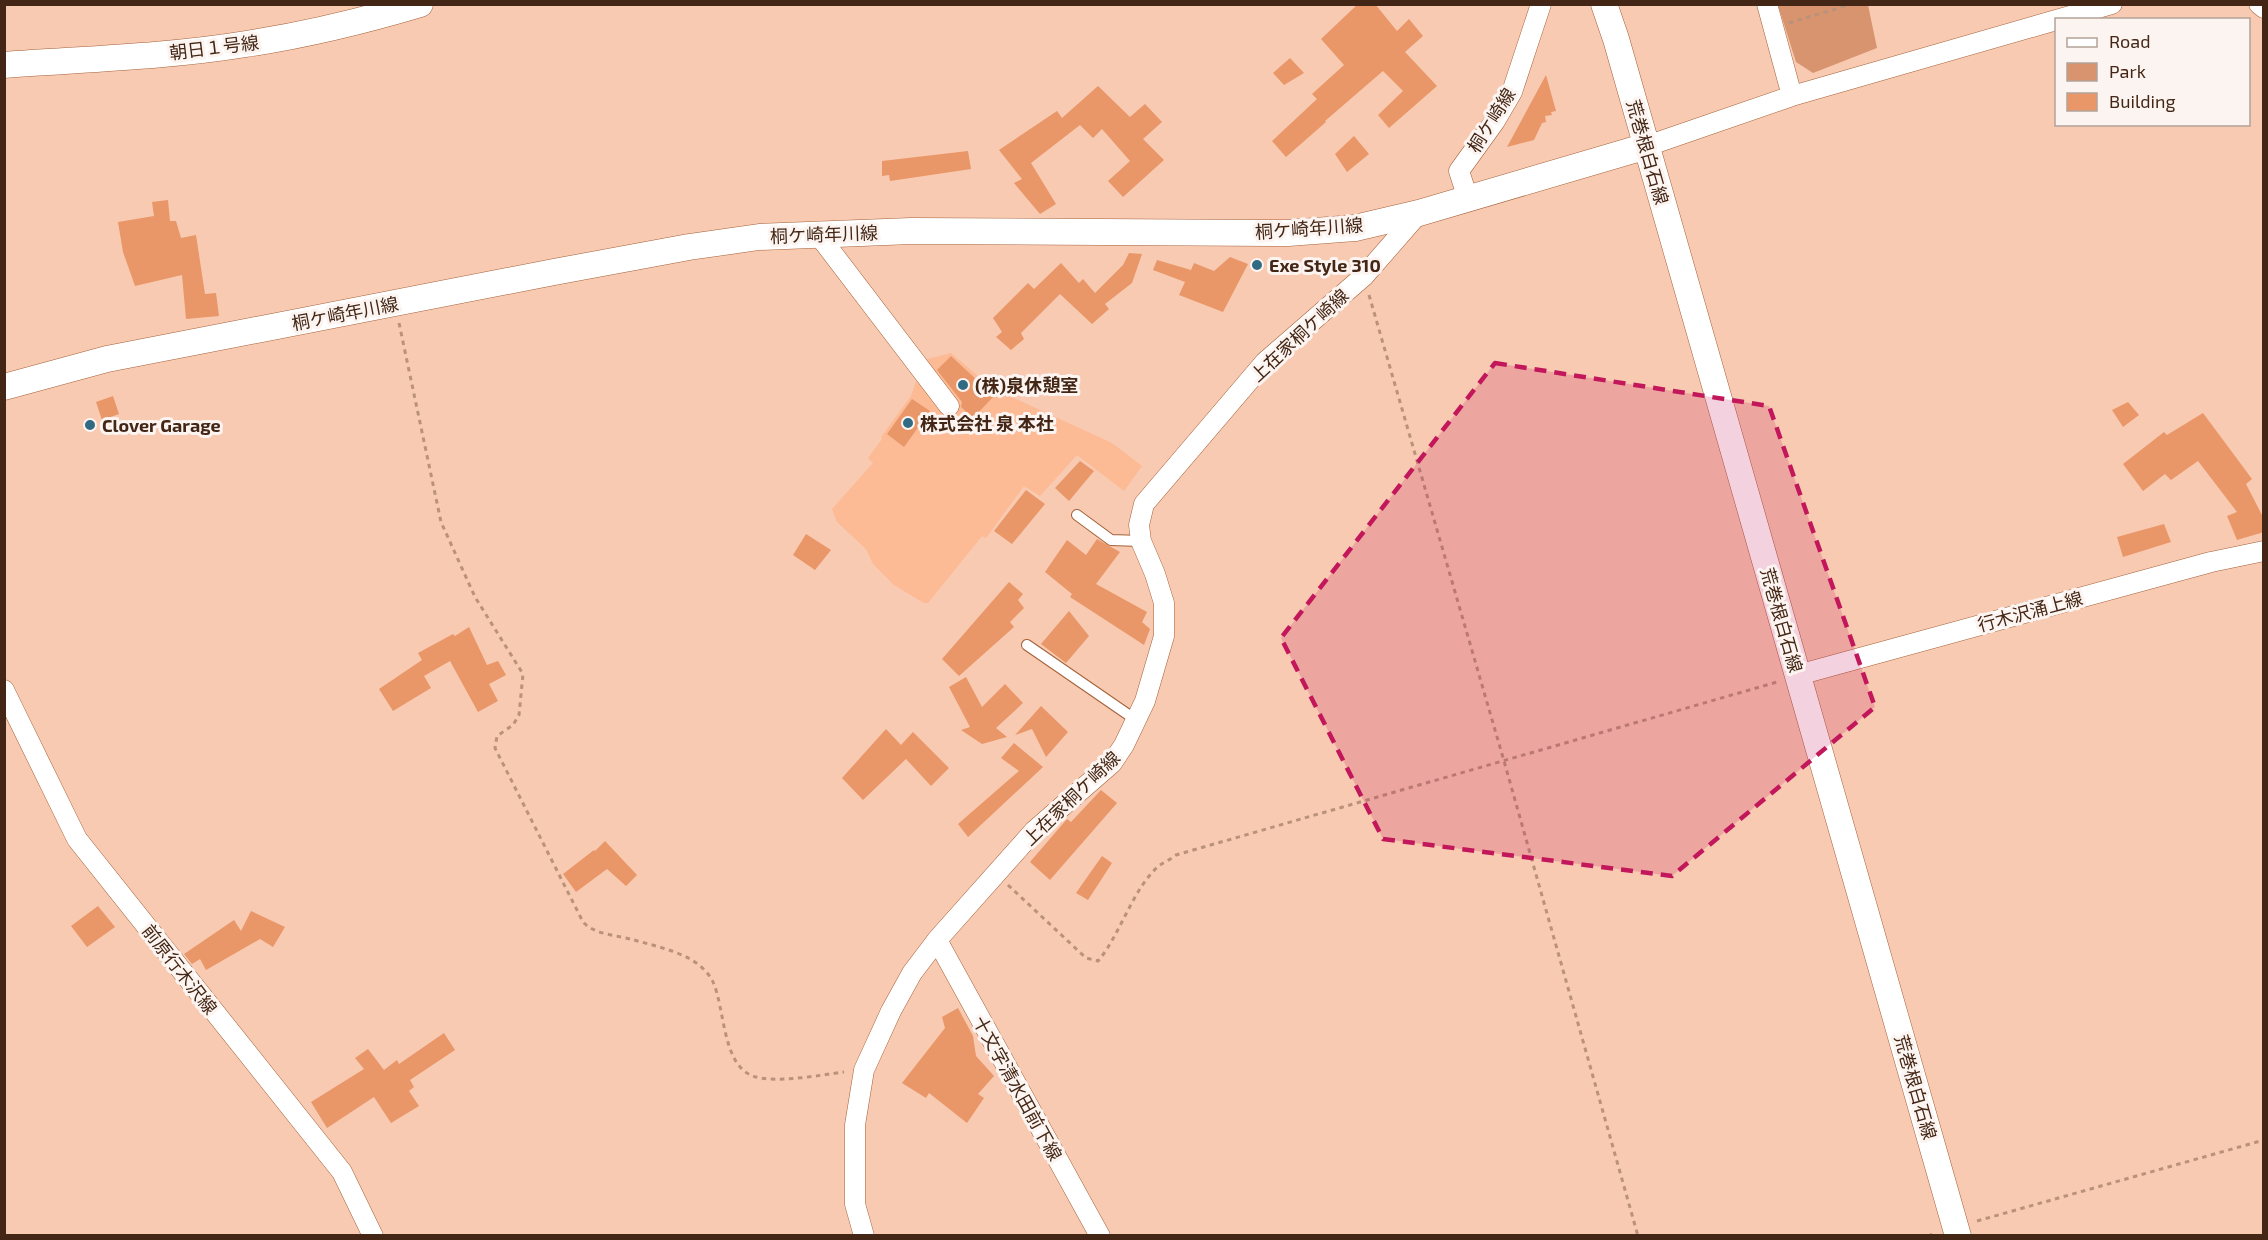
<svg xmlns="http://www.w3.org/2000/svg" width="2268" height="1240" font-family="'Exo 2','Noto Sans JP',sans-serif">
<style>
.built{fill:#fcba95}
.green{fill:#d7946e}
.building{fill:#e99668}
.lines{fill:none;stroke-linecap:round;stroke-linejoin:round}
.service-casing{stroke:#a56139;stroke-width:12}
.minor-casing{stroke:#a56139;stroke-width:21}
.tertiary-casing{stroke:#a56139;stroke-width:27}
.path{stroke:#ba927c;stroke-width:3;stroke-dasharray:4.5 4.5;stroke-linecap:butt}
.service{stroke:#fff;stroke-width:10}
.minor{stroke:#fff;stroke-width:20}
.tertiary{stroke:#fff;stroke-width:26}
.marked{fill:#c2185b;fill-opacity:0.2;stroke:#c2185b;stroke-width:4.5;stroke-dasharray:12 8;stroke-linejoin:round}
.poi-dot{fill:#316a83;stroke:#fcf4f0;stroke-width:2}
.labels{text-anchor:middle;dominant-baseline:central;stroke-width:6;stroke-linejoin:round;paint-order:stroke}
.street-label{font-size:18px;fill:#432615;stroke:#fcf4f0}
.poi-label{font-size:18px;font-weight:bold;fill:#432615;stroke:#fcf4f0;text-anchor:start}
</style>
<rect width="100%" height="100%" fill="#f8cab1"/>
<path class="built" d="M951 353 992 388 1112 443 1142 466 1124 491 1077 455 1040 496 1024 486 986 538 982 536 928 603H924L894 585 873 564 866 549 837 522 832 509 873 463 868 458 882 439 881 437 911 396 923 360Z"/>
<path class="green" d="M1778 5H1868L1877 48 1813 73 1796 62Z"/>
<path class="building" d="M1358 4H1375L1397 31 1409 19 1423 36 1405 52 1437 86 1389 128 1378 115 1403 91 1383 71 1325 121 1326 122 1286 157 1272 141 1317 99 1312 94 1344 65 1321 39Z
M1290 58 1304 73 1284 85 1273 73Z
M1546 75 1556 111 1551 112 1552 115 1545 116 1546 122 1542 123 1534 140 1507 147Z
M1098 86 1130 117 1145 104 1162 122 1143 139 1164 160 1123 197 1108 181 1130 161 1102 129 1093 138 1080 125 1031 163 1056 204 1040 214 1014 183 1022 179 999 150 1057 111 1062 118Z
M1354 136 1369 154 1347 172 1335 154Z
M968 151 971 169 890 181 889 175 882 176V161Z
M168 200 170 221H176L181 238 196 235 205 294 216 293 219 316 186 319 182 275 135 286 123 252 118 222 154 216 152 202Z
M1129 253 1142 254 1132 283 1105 304 1109 309 1092 324 1060 294 1021 333 1024 339 1011 350 996 337 1002 332 993 318 1028 283 1034 289 1061 263 1079 283 1083 279 1095 293 1123 265Z
M1230 257 1248 264 1223 312 1179 295 1185 282 1153 270 1157 260 1191 270 1194 263 1214 271Z
M951 356 994 396 973 418 961 407 962 402 937 370Z
M113 396 119 414 102 420 96 402Z
M912 399 930 411 904 447 887 434Z
M2128 402 2139 415 2123 427 2112 410Z
M2203 413 2252 479 2246 484 2264 519V532L2237 540 2227 516 2237 512 2198 461 2171 480 2165 474 2143 491 2123 464 2164 432 2167 435Z
M1080 461 1094 471 1069 501 1055 488Z
M1026 490 1045 504 1012 544 994 531Z
M2164 524 2171 542 2123 557 2117 537Z
M806 534 831 550 815 570 793 555Z
M1097 539 1120 552 1096 584 1147 612 1142 622 1150 629 1144 645 1070 597 1072 594 1045 572 1067 540 1086 555Z
M1009 582 1023 594 1018 600 1024 608 1010 622 1014 627 959 676 942 659Z
M1069 611 1089 636 1066 663 1041 644Z
M469 627 487 665 498 661 506 675 489 684 498 701 478 712 450 661 424 676 431 688 393 711 379 689 422 660 418 653 453 634 455 636Z
M966 677 982 707 1005 684 1023 703 996 728 1007 737 982 744 961 730 970 727 949 687Z
M1041 706 1068 732 1046 757 1032 729 1015 735Z
M886 729 901 745 913 732 949 768 931 786 906 759 863 800 842 778Z
M1014 743 1043 767 968 837 958 824 1019 771 1001 758Z
M1101 790 1117 803 1050 880 1030 862 1067 819 1071 822Z
M605 841 637 875 626 886 607 869 576 892 563 874 594 850 595 851Z
M1102 856 1112 863 1088 900 1076 893Z
M98 906 115 927 87 947 71 926Z
M251 911 285 927 273 947 260 939 206 970 200 959 192 964 184 954 234 920 241 931Z
M958 1008 973 1036 976 1056 994 1076 978 1094 984 1098 967 1123 929 1093 926 1098 902 1083 945 1028 942 1017Z
M444 1033 455 1050 410 1080 414 1087 409 1091 419 1106 391 1123 374 1097 327 1128 311 1102 364 1069 355 1058 368 1049 384 1070 397 1060 399 1064Z"/>
<g class="lines">
<defs>
<path id="service" d="M1077 515 1111 540 1141 541
M1027 645 1136 720"/>
<path id="minor" d="M1767 4 1792 96
M2259 4 2264 8
M1647 146 1792 96 2112 4
M1468 199 1459 171 1495 121 1512 92 1541 4
M817 233 949 406
M1798 675 2211 562 2264 551
M4 690 77 839 342 1172 373 1236
M937 940 1100 1236
M864 1236 855 1204V1125L864 1070 891 1011 912 973 937 940 1034 831 1112 763 1124 745 1145 701 1164 636V603L1155 574 1141 541 1139 525 1144 504 1265 362 1364 276 1419 213"/>
<path id="tertiary" d="M1604 4 1616 39 1958 1236
M4 65C85 59 166 57 246 44 305 35 363 21 420 4
M4 387 107 359 554 272 689 247 759 237 911 231 1288 233 1355 228 1419 213 1647 146"/>
</defs>
<use href="#service" class="service-casing"/>
<use href="#minor" class="minor-casing"/>
<use href="#tertiary" class="tertiary-casing"/>
<path class="path" d="M1789 23 1852 4
M1369 295 1504 761 1638 1236
M399 323 441 522 475 597 523 674 519 715 513 725 497 736 495 748 583 922C595 935 617 935 634 940 652 945 674 950 690 959 699 964 709 973 713 982 725 1008 722 1065 753 1076 775 1084 820 1075 844 1072
M1008 885 1086 958 1098 961C1121 934 1133 887 1160 865 1165 862 1171 859 1176 855L1777 682
M1977 1221 2264 1140
M1928 1236 1936 1233"/>
<use href="#service" class="service"/>
<use href="#minor" class="minor"/>
<use href="#tertiary" class="tertiary"/>
</g>
<path class="marked" d="M1495 363 1769 406 1875 707 1672 876 1383 839 1281 638Z"/>
<g class="poi-dot">
<circle cx="1257" cy="265" r="6"/>
<circle cx="963" cy="385" r="6"/>
<circle cx="908" cy="423" r="6"/>
<circle cx="90" cy="425" r="6"/>
</g>
<g class="labels">
<g class="street-label">
<text transform="translate(214 47) rotate(-7)">朝日１号線</text>
<text transform="translate(1491 120) rotate(-58)">桐ケ崎線</text>
<text transform="translate(1648 152) rotate(74)">荒巻根白石線</text>
<text transform="translate(1309 228) rotate(-4)">桐ケ崎年川線</text>
<text transform="translate(824 234) rotate(-2)">桐ケ崎年川線</text>
<text transform="translate(345 313) rotate(-11)">桐ケ崎年川線</text>
<text transform="translate(1299 335) rotate(-43)">上在家桐ケ崎線</text>
<text transform="translate(2030 611) rotate(-15)">行木沢涌上線</text>
<text transform="translate(1782 620) rotate(74)">荒巻根白石線</text>
<text transform="translate(1071 798) rotate(-44)">上在家桐ケ崎線</text>
<text transform="translate(180 969) rotate(52)">前原行木沢線</text>
<text transform="translate(1916 1087) rotate(74)">荒巻根白石線</text>
<text transform="translate(1018 1088) rotate(61)">十文字清水田前下線</text>
</g>
<g class="poi-label">
<text x="1269" y="265">Exe Style 310</text>
<text x="975" y="385">(株)泉休憩室</text>
<text x="920" y="423">株式会社 泉 本社</text>
<text x="102" y="425">Clover Garage</text>
</g>
</g>
<rect width="2268" height="1240" fill="none" stroke="#432615" stroke-width="12"/>
<rect x="2055" y="18" width="195" height="108" fill="#fcf4f0" stroke="#b2a298" stroke-width="1.5"/>
<rect x="2067" y="38" width="30" height="9" fill="#ffffff" stroke="#b2a298" stroke-width="1.5"/>
<text x="2109" y="48" font-size="18" fill="#432615">Road</text>
<rect x="2067" y="63" width="30" height="18" fill="#d7946e" stroke="#b2a298" stroke-width="1.5"/>
<text x="2109" y="78" font-size="18" fill="#432615">Park</text>
<rect x="2067" y="93" width="30" height="18" fill="#e99668" stroke="#b2a298" stroke-width="1.5"/>
<text x="2109" y="108" font-size="18" fill="#432615">Building</text>
</svg>
